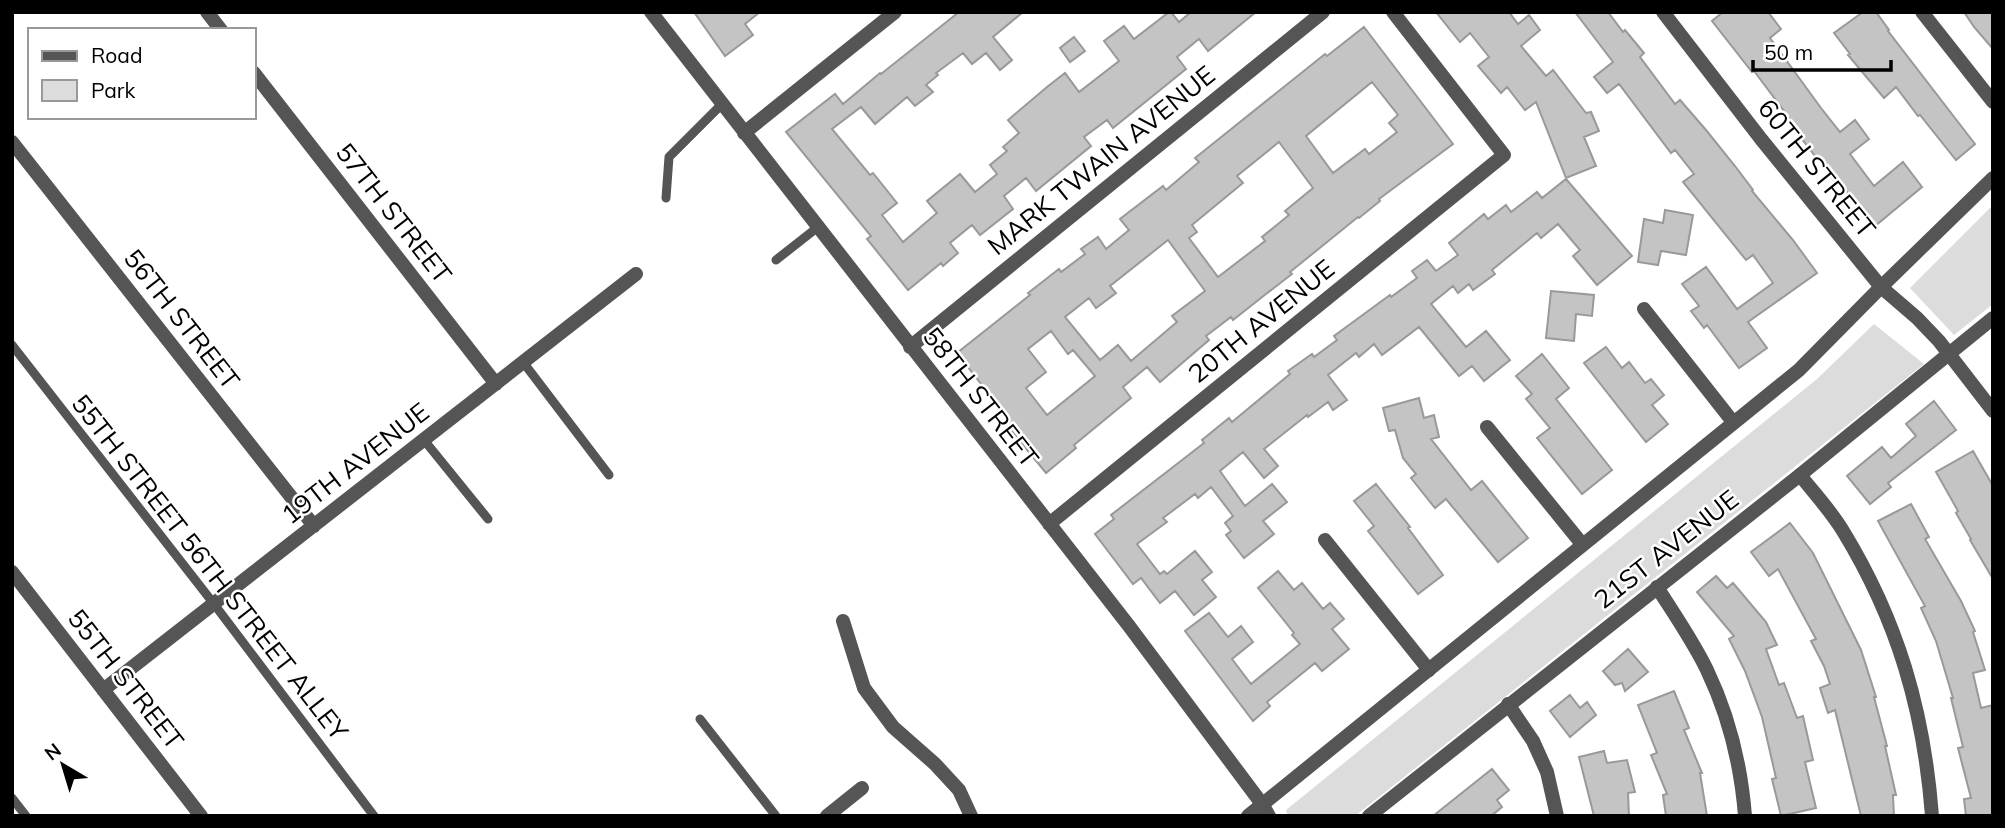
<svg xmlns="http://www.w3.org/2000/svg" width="2005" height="828" font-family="Mulish,sans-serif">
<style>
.green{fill:#dcdcdc}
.building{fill:#c4c4c4;stroke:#999;stroke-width:2;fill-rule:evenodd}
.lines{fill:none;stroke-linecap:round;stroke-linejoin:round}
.service{stroke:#555;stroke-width:9}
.minor{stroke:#555;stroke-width:14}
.tertiary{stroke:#555;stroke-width:14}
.labels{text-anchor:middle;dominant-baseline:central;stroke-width:5;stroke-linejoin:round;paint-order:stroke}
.street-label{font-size:26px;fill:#000;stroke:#fff}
</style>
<rect width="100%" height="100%" fill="#fff"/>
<path class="green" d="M1993 205V304L1954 335 1910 288Z
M1874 324 1924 364 1355 816H1288L1286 810 1817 379Z"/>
<path class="building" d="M694 12H760L745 24 753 35 725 56Z
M959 12H1023L993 37 1012 60 1000 70 986 53 972 64 963 53 936 73 938 75 926 85 933 92 915 106 907 97 875 124 861 107 832 129 870 175 873 173 897 203 882 215 903 242 937 213 927 201 960 174 975 192 997 174 990 165 1007 151 1003 147 1019 133 1008 120 1047 87 1065 73 1079 92 1119 61 1104 41 1124 26 1134 39 1169 12H1171L1179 22 1191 12H1256L1208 51 1199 39 1177 57 1186 69 1113 128 1107 120 1084 137 1091 146 1036 191 1026 178 1004 196 1013 209 980 235 972 225 950 243 958 253 943 266 941 263 908 290 867 239 871 236 786 132 835 94 843 104 880 73 881 74Z
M1436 12H1509L1518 24 1529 15 1540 30 1521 46 1546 76 1553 70 1586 113 1591 112 1599 131 1584 137 1596 166 1566 178 1536 102 1525 110 1507 87 1501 93 1478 66 1489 57 1470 33 1460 42Z
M1575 12H1608L1623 32 1625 30 1644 53 1640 57 1675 104 1680 100 1706 130 1735 166 1753 190 1752 191 1793 240 1817 273 1748 322 1767 348 1739 368 1707 325 1704 328 1691 311 1699 306 1682 284 1706 267 1737 309 1773 283 1753 255 1746 260 1683 182 1694 174 1675 150 1671 153 1619 84 1607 93 1594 77 1613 62Z
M1723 12H1768L1781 29 1770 38 1821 108 1840 132 1855 120 1869 139 1850 154 1874 186 1903 162 1922 187 1875 226 1838 181 1836 183 1791 125 1793 123 1754 71 1752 72 1712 21Z
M1863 12H1876L1889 30 1888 31 1975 144 1956 160 1920 115 1918 116 1896 87 1884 98 1848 55 1850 54 1834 33Z
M1964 12H1993V49L1974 27Z
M1364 27 1453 144 1379 199 1380 201 1359 218 1358 217 1290 272 1292 274 1266 294 1233 320 1231 317 1206 336 1209 340 1160 382 1147 367 1123 387 1131 398 1074 445 1076 448 1046 473 1005 423 1009 420 957 353 1030 295 1028 293 1059 269 1061 272 1085 254 1081 249 1098 237 1106 249 1129 230 1120 219 1163 186 1166 190 1199 162 1195 158 1325 54 1327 56ZM1372 82 1398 115 1389 123 1397 132 1369 154 1365 149 1333 173 1306 136ZM1279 142 1313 188 1285 211 1289 215 1262 237 1265 241 1218 277 1189 238 1197 232 1192 225 1243 183 1237 176ZM1168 240 1205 291 1172 316 1177 322 1131 361 1118 345 1100 360 1065 317 1089 298 1096 308 1116 293 1110 286ZM1051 331 1068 354 1073 350 1095 376 1047 415 1026 388 1046 372 1028 349Z
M1074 37 1085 51 1070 62 1060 48Z
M1566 179 1632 256 1597 285 1573 256 1580 250 1558 224 1541 238 1537 233 1492 270 1495 274 1473 290 1469 284 1458 293 1453 286 1431 304 1466 347 1486 331 1510 360 1484 381 1472 366 1459 376 1419 327 1382 355 1374 344 1359 357 1356 353 1328 375 1347 400 1333 410 1328 402 1308 417 1307 415 1264 449 1278 466 1264 478 1243 452 1220 471 1245 506 1272 484 1287 502 1263 521 1274 534 1244 558 1226 535 1231 531 1225 523 1233 516 1211 487 1198 498 1195 494 1163 518 1167 522 1137 544 1160 574 1164 571 1167 574 1195 551 1212 572 1202 580 1216 597 1194 615 1175 591 1160 603 1141 578 1133 584 1095 534 1114 519 1111 515 1204 443 1202 440 1229 418 1232 422 1290 374 1288 371 1312 354 1314 357 1337 340 1334 336 1390 295 1391 297 1417 278 1412 271 1427 260 1436 271 1458 255 1449 243 1484 214 1488 219 1506 205 1511 212 1537 192 1542 198Z
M1665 210 1693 215 1686 255 1661 251 1658 265 1638 262 1644 219 1663 223Z
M1551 291 1594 295 1592 316 1576 314 1574 341 1546 338Z
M1606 347 1622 368 1629 362 1645 383 1651 379 1664 395 1652 405 1668 424 1646 442 1584 363Z
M1542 354 1569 388 1556 399 1612 470 1582 494 1537 438 1550 428 1526 399 1532 394 1516 376Z
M1419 398 1424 418 1434 415 1439 437 1431 439 1471 490 1482 481 1528 538 1498 562 1446 499 1435 508 1411 478 1416 474 1403 458 1395 430 1389 431 1383 408Z
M1934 401 1956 430 1888 483 1891 487 1870 504 1847 476 1882 447 1891 458 1916 436 1906 424Z
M1973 451 1993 486V579L1970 540 1971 539 1956 513 1958 511 1936 472Z
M1376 484 1410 527 1408 528 1443 575 1418 594 1368 531 1374 526 1354 501Z
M1911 504 1929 537 1925 539 1961 601 1975 631 1973 632 1985 670 1973 673 1981 708 1993 705V816H1966L1964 799 1971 798 1958 748 1963 747 1951 698H1953L1936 641 1921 608 1925 606 1878 521Z
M1790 523 1813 553 1861 650 1876 697H1874L1887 746H1885L1896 795H1893L1894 816H1861L1835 710 1828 713 1820 688 1830 684 1824 666 1811 641 1816 639 1778 569 1769 576 1751 552Z
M1278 571 1294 590 1302 583 1323 609 1330 603 1344 619 1332 629 1349 649 1322 671 1315 663 1267 702 1270 706 1253 721 1185 631 1209 613 1228 637 1241 626 1253 642 1232 659 1251 684 1300 644 1292 635 1294 633 1258 588Z
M1716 576 1727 588 1733 583 1766 622 1777 645 1766 649 1779 685 1784 683 1797 718 1803 716 1813 760 1805 762 1816 808 1781 816 1772 779 1776 778 1762 717 1745 671 1729 639 1734 636 1697 592Z
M1628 649 1648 672 1625 691 1622 683 1615 685 1603 671Z
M1674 691 1689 728 1684 730 1702 773H1700L1707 816H1666L1663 795 1667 794 1651 755 1657 753 1638 705Z
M1570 695 1580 708 1587 702 1596 715 1570 737 1550 711Z
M1604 751 1607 763 1627 760 1635 792 1628 793 1629 816H1594L1579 757Z
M1492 769 1509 790 1497 800 1502 807 1491 816H1433Z"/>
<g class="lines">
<path class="service" d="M666 198 669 157 722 104
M776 260 818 227
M12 345 214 604 374 816
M523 362 609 475
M424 440 488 519
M700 719 776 816
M12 798 26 816"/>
<path class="minor" d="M207 12 221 30
M651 12 1129 626 1262 804 1269 816
M1663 12 1761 139 1881 287 1917 318 1939 341 1993 411
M1922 12 1993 102
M254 73 496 384
M744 133 895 12
M12 142 314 526
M1644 309 1733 422
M910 347 1323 12
M1487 427 1582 544
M1800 475C1814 493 1831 511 1843 531 1898 621 1924 711 1932 816
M1049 524 1504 155 1393 12
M1325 540 1429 670
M12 572 201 816
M1657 587C1674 614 1693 641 1707 670 1729 716 1741 765 1745 816
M843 621 864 688 893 727 935 764 959 790 971 816
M103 690 636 274
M1508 704 1533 741 1547 772 1557 816
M827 816 862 788"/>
<path class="tertiary" d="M1248 816 1799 370 1881 287 1993 178
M1369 816 1800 475 1993 318"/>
</g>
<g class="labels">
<g class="street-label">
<text transform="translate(1101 160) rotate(-39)">MARK TWAIN AVENUE</text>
<text transform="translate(1817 168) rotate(51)">60TH STREET</text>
<text transform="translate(394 213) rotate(52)">57TH STREET</text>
<text transform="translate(182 319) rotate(52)">56TH STREET</text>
<text transform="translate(1261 321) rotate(-39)">20TH AVENUE</text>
<text transform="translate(981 397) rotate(52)">58TH STREET</text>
<text transform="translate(355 463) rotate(-38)">19TH AVENUE</text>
<text transform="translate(1666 549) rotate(-38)">21ST AVENUE</text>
<text transform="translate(210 567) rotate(52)">55TH STREET 56TH STREET ALLEY</text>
<text transform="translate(126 679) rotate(52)">55TH STREET</text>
</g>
</g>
<rect width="2005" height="828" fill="none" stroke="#000000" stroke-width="28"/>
<rect x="28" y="28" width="228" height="91" fill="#ffffff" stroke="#999999" stroke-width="2"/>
<rect x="42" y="51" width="35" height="10" fill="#555555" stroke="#999999" stroke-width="2"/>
<text x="91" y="63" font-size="21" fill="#000000">Road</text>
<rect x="42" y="80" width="35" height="21" fill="#dcdcdc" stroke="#999999" stroke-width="2"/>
<text x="91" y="98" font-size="21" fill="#000000">Park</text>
<g transform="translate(63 765) rotate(322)" stroke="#ffffff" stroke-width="5" paint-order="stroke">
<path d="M0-5L12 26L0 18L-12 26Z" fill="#000000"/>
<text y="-10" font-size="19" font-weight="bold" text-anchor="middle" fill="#000000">N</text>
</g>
<path d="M1753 60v10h138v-10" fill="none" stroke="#000000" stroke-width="3.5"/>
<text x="1764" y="60" font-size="21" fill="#000000" stroke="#ffffff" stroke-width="5" paint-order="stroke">50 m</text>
</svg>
